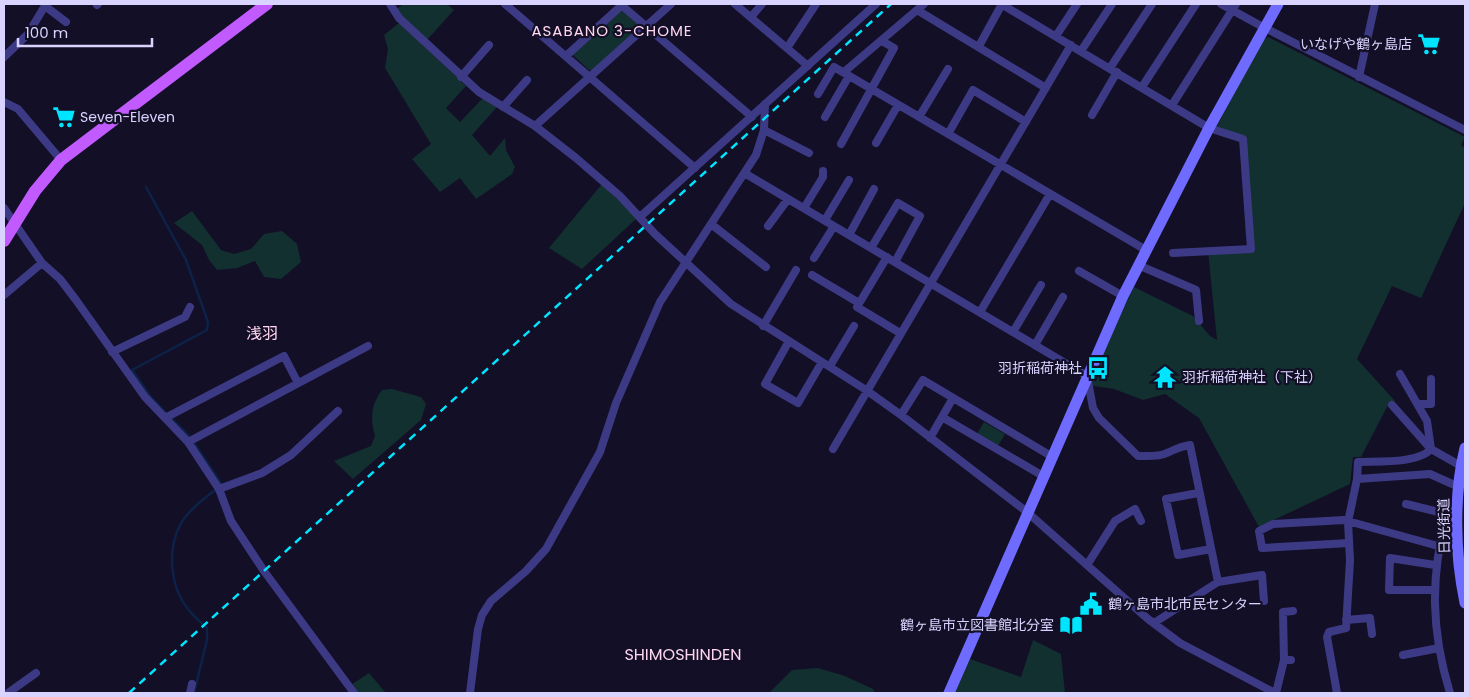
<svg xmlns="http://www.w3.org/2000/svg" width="1469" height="697" font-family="Poppins,'Noto Sans JP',sans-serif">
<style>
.green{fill:#12302f}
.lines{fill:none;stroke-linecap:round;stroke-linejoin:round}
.stream{stroke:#0c2248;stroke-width:2.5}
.street{stroke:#3d3a85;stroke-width:8}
.secondary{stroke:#6f6bff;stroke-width:11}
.primary{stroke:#c25bff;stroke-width:12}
.rail{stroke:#00e5ff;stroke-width:2.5;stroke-dasharray:8 6;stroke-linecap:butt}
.labels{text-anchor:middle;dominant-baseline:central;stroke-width:4.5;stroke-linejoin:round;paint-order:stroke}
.poi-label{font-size:14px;fill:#d9d4ff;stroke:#130f26;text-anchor:end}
.street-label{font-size:14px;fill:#d9d4ff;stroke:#130f26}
.neighbourhood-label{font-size:15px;letter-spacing:1px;fill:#ffd6f0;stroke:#130f26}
.quarter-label{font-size:16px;fill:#ffd6f0;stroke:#130f26}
</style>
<rect width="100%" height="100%" fill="#130f26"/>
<path class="green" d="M403 4H447L454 10 426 41 402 17 397 9Z
M619 11H622L639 25V29L593 70H589L572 54Z
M399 23 466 86 446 108 460 122 483 98 497 107 472 135 490 156 505 138 506 150 515 167 512 174 476 199 460 178 440 192 412 159 431 144 385 68 388 49 384 35Z
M1268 37 1465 137 1461 145 1465 148V203L1421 298 1392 286 1357 359 1395 401 1387 407 1361 457H1353L1350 484 1259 527 1199 418 1165 394 1143 400 1114 389 1093 386 1091 377 1134 287 1193 316 1210 336 1217 340 1208 251 1250 249 1243 140 1215 130 1263 40Z
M602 184 637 218 582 269 549 248Z
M192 211 221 250 234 254 251 249 264 234 282 231 297 244 301 262 281 279 264 277 255 261 237 268 217 270 209 260 202 245 174 223Z
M392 389 421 397 426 404 421 420 353 479 334 461 371 446 375 436C370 420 371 404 382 390Z
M984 422 1005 434 998 446 977 434Z
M1033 640 1061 654 1065 693H955L970 659 1021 677Z
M818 668 845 676 873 689 875 693H769L792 670Z
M369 673 386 693H357L351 685Z"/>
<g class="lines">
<path class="stream" d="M146 187 186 260 208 322 207 330 132 370 150 396 167 414
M171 418 190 437 222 485C207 496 189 509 180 525 167 551 170 587 188 609 193 616 201 622 207 628V640L194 693"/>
<path class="street" d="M390 4 399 18 479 92 535 126 576 158 620 196 655 234 731 304 866 390 901 415 1027 512 1148 619 1180 643 1275 693
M505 4 695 168
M620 4 752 117
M735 4 808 66
M1001 4 1209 128 1243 139 1251 249 1173 253
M1221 4 1263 27 1465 130
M97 5 98 4
M45 6 66 22
M917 10 1046 88
M751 17 762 4
M1056 36 1077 4
M979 46 1002 4
M787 48 816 4
M1081 51 1112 4
M566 56 622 5
M4 57 28 34 46 4
M1110 68 1152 4
M844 72 924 4
M461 77 489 45
M1359 77 1375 4
M1142 87 1196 4
M818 94 834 67 1146 250
M4 102 18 109 61 160
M1172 105 1236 4
M503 107 527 80
M1092 115 1117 72
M825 117 849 76
M919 117 948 69
M535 126 671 4
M764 130 809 153
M948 134 973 90 1026 122
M876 143 898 105
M841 144 894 48 882 41
M746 174 1087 376 1093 408 1099 418 1138 456C1147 456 1159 457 1167 453 1177 449 1177 447 1190 445L1218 582 1262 575 1264 601
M4 208 42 263 60 279 76 300 145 397 188 442 219 489 231 521 264 571 354 693
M804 208 823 177V171
M641 216 876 4
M825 220 849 180
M711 224 766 267
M768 226 788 199
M849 235 874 189
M871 248 898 203 920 216 895 262
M887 257 857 307 900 333
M814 258 834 226
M1138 265 1196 290 1199 321
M1079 271 1123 296
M812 275 859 303
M4 295 42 263
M980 312 1050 194
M763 326 796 270
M1013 332 1041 285
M789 341 765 384 798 403 822 362
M1035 345 1063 297
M112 352 185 317 190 307
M830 366 854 326
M1419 404H1431V379
M1392 405 1431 449 1461 466
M901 415 923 380 1051 456
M942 417 953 398
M165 418 284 356 298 383
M930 438 942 417 1043 476
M188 442 368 346
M833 449 1071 45
M1357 479 1430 474 1459 487
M219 489 262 473 291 455 338 411
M1198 493 1166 499 1178 555 1211 549
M1406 504 1447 514
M1349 543 1262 548 1259 531 1273 524 1344 520 1438 546
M1087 565 1115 521 1135 509 1141 521
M1434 590H1389L1390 558 1435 565
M1346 620 1370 618 1372 634
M1154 623 1218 582
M1403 655 1439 648
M1291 660H1284L1283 612 1293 611
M8 693 36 673
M190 693 192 684
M470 693 478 629 482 615 491 601 526 571 546 549 600 452 616 403 660 302 756 155 764 130 765 104
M1276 693 1284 660
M1337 693 1327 637 1329 632 1346 628 1350 560 1348 522 1357 479 1358 462C1377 461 1418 464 1431 449L1427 421 1400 374
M1450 693C1431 631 1430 576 1447 514L1458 510"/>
<path class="secondary" d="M1465 448C1453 497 1455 554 1465 603
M949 693 1123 296 1209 128 1278 4"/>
<path class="primary" d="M4 241 35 191 61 160 267 4"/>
<path class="rail" d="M129 693 891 4"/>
</g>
<defs>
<symbol id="supermarket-bare" viewBox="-9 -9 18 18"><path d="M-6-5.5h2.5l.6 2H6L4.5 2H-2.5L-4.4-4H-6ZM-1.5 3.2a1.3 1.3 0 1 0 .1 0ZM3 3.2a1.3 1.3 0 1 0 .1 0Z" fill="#00e5ff" stroke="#130f26" stroke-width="2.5" paint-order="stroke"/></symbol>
<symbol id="bus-bare" viewBox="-9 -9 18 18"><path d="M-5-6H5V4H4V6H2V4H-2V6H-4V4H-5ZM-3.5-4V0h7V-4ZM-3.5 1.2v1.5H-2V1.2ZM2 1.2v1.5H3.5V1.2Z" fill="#00e5ff" stroke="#130f26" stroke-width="2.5" paint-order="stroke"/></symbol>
<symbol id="temple-bare" viewBox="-9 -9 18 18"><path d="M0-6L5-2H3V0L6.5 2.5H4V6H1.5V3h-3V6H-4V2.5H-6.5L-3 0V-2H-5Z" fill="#00e5ff" stroke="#130f26" stroke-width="2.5" paint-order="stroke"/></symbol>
<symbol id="civic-bare" viewBox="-9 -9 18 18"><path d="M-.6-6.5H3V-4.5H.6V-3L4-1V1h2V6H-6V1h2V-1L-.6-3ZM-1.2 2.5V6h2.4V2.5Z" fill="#00e5ff" stroke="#130f26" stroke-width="2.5" paint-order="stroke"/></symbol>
<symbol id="library-bare" viewBox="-9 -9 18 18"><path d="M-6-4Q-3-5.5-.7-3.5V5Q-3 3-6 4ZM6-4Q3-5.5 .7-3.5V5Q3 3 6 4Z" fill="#00e5ff" stroke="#130f26" stroke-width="2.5" paint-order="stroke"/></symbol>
</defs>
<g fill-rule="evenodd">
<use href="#supermarket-bare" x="1413" y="28" width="32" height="32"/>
<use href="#supermarket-bare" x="48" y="101" width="32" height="32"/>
<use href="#bus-bare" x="1082" y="352" width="32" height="32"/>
<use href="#temple-bare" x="1149" y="361" width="32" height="32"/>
<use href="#civic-bare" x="1075" y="588" width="32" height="32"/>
<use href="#library-bare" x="1055" y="609" width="32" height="32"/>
</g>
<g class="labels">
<g class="poi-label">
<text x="1412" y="44">いなげや鶴ヶ島店</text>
<text x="80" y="117" text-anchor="start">Seven-Eleven</text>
<text x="1082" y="368">羽折稲荷神社</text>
<text x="1182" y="377" text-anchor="start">羽折稲荷神社（下社）</text>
<text x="1108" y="604" text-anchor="start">鶴ヶ島市北市民センター</text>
<text x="1054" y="625">鶴ヶ島市立図書館北分室</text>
</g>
<g class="street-label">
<text transform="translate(1444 526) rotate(-91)">日光街道</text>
</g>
<g class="neighbourhood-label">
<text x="612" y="30">ASABANO 3-CHOME</text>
</g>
<g class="quarter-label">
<text x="262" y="333">浅羽</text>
<text x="683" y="654">SHIMOSHINDEN</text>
</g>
</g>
<rect width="1469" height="697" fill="none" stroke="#d9d4ff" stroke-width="10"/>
<path d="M18 38v8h134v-8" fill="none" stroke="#d9d4ff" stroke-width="2.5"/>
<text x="25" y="38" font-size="15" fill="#d9d4ff" stroke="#130f26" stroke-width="4" paint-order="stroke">100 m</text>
</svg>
